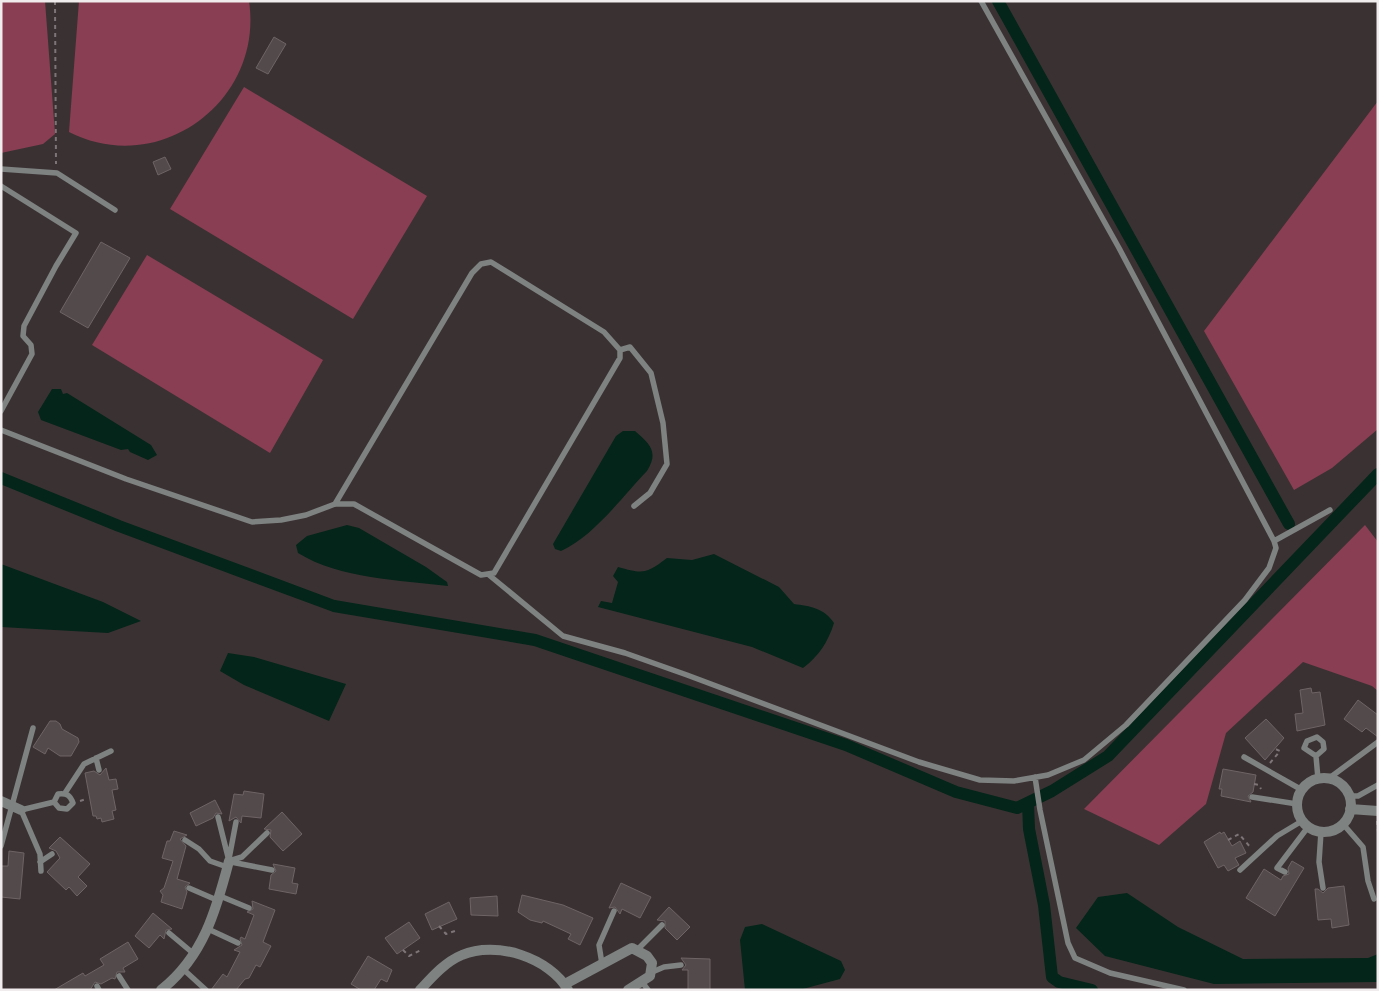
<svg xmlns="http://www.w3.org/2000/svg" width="1379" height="991" font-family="'Source Sans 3',sans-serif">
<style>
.green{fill:#893e53}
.water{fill:#042519}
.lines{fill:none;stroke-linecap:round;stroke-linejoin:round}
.canal{stroke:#042519;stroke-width:12}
.building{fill:#534a4b;stroke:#6e6466}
.path{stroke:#7d7577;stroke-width:2;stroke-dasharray:4 4;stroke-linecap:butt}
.service{stroke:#7e8280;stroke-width:5.5}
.minor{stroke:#7e8280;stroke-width:10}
</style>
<rect width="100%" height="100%" fill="#3a3133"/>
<path class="green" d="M1 1H45L55 134 43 144 1 153Z
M79 1H249C264 101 159 178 69 132Z
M244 87 427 196 353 319 170 209Z
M1378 101V429L1332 468 1294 490 1204 331Z
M147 255 323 360 270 453 92 345Z
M1365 525 1378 542V691L1372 686 1303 662 1226 733 1206 804 1159 845 1084 809Z"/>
<path class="water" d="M52 389H61L63 394 67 393 151 445 157 455 148 460 130 452 128 449 121 450 41 420 38 412Z
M623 431H635C650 444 659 452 647 471 623 496 593 537 561 551L555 549 553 544 616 436Z
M347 525 359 528 426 567 447 582 448 586C400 580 340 579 298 553L296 545 307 536Z
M714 554 779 587 794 604C810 606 824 608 834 623 828 642 819 656 803 668L752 647 598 607 601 601 612 603 618 582 613 576 618 567C643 574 646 574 667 558L692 560Z
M1 564 103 602 141 621 108 633 1 627Z
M228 653 254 657 346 684 329 721 244 685 220 671Z
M1127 893 1178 927 1243 959 1368 958 1378 954V982L1214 984 1105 956 1076 928 1098 897Z
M762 924 841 961 845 970 840 979 799 990H745L740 940 745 927Z"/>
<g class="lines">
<path class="canal" d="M998 1 1289 524
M1 478 119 526 334 606 535 640 846 745 956 792 1017 808 1052 791 1108 756 1378 474
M1028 803 1029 829 1044 905 1052 977 1059 982 1092 990"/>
</g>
<path class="building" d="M274 37 286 44 268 74 256 68Z
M165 157 171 169 158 175 153 162Z
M101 242 130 258 88 328 60 312Z
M1311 688 1312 693 1320 692 1325 725 1297 731 1295 714 1303 713 1300 690Z
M1358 700 1378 715V737L1366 728 1362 732 1344 719Z
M1266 719 1284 738 1265 760 1245 738Z
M50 721H56L60 724 62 729 78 738 79 742 71 756H60L48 748 45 754 33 747Z
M106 768 109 780 116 779 118 789 112 790 116 810 112 811 114 819 102 822 101 818 97 819 96 816H93L85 773 94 771 100 775Z
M1223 769 1256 775 1253 792 1248 796 1251 802 1221 796 1222 789H1219Z
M244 791 264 794 261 818 242 816 241 823 236 817 229 821 234 794 243 795Z
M215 800 222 814 216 813 213 818 196 826 190 813Z
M282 812 302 834 283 851 270 837 271 830 264 829Z
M174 831 187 835 180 839 186 846 177 879 190 883 185 887 187 892 182 909 161 902 163 895 160 891 164 888 173 861 162 858 167 841H170Z
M1220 832 1221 834 1224 832 1232 846 1240 841 1246 853 1235 858 1239 865 1228 871 1224 865 1218 868 1204 842Z
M60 837 90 864 78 877 87 886 77 896 69 887 66 890 47 872 60 858 56 851 49 848Z
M9 851 24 853 20 899 1 897V866H8Z
M1292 861 1304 868 1275 916 1246 898 1264 869 1281 880 1283 876 1289 874 1288 868Z
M273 864 295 868 292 883 298 884 296 894 269 889 271 875 276 871Z
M621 883 651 897 640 918 622 909 620 914 615 907 609 908Z
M1344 886 1349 925 1332 928 1331 919 1318 920 1315 889H1318L1323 893 1328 888Z
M522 895 563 905 593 918 580 945 568 939 571 934 543 921 542 923 530 920 518 912Z
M497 896 498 916 471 915 470 898Z
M252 901 275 910 263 942 271 946 260 967 256 965 249 978 245 979 236 990H211L223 974 227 977 240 952 234 950 242 945 240 939 241 937 245 939 254 915 247 912 253 909Z
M449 902 457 919 432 930 425 914Z
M669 907 690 927 677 940 665 928V921L657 920Z
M153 913 172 929 166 930 164 939 160 935 149 948 135 936Z
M409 922 420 938 397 954 385 938Z
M128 942 138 959 123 968 125 972H117L115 979 112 978 101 984 95 982 90 990H54L83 973 85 976 104 965 100 959Z
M368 956 392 970 387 982 381 979 374 990H361L351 984Z
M681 958 710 959V990H688V970H682L686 965Z"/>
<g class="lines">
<path class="path" d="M55 1 56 164
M1270 763 1280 751 1273 748
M1254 784 1259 785 1261 789
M80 801 86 799
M1377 821 1378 833
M1228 840 1239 834 1251 848
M439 926 446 934 455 931
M403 950 409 956 421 950"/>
<path class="service" d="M1 169 57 173 115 210
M1 186 76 233 56 266 24 326 23 336 31 345 32 354 1 411
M620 350 630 347 651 373 663 423 667 464 650 493 634 506
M1 430 126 479 252 522 281 520 306 515 335 504H354L481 575 494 573 620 358V350L604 332 491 262 481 264 472 273 335 504
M1274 541 1330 510
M489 575 563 636 625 653 687 675 919 762 980 780 1014 781 1048 775 1084 760 1126 725 1245 600 1269 568 1276 548 1274 541 1119 248 981 1
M1316 756 1304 748 1307 741 1317 737 1323 742 1324 749 1316 756 1318 779
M1244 757 1302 790
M96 758 99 770
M1035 777 1040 810 1068 943 1075 958 1110 973 1184 990
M1328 779 1378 742
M65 793 84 764 111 751
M1349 796H1358L1378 785
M1252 797 1297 804
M218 817 229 861
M1343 824 1363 847 1368 881 1374 899
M1321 832 1319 862 1323 888
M185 840 199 849 210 861 227 867
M1 846 33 728
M229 859 236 822
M229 861 242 857 267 833
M40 862 52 854
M231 862 272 870
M1240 870 1277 836 1302 821
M41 871 40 854 21 810 54 802 59 808 67 809 73 803C70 795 67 793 58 794L54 802
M1285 872 1277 868 1308 827
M189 888 219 901
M220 896 249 908
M208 929 238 943
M169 933 194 954
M637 950 662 925
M602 964 599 945 614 911
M183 969 206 990
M650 973 664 967 681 965
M119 976 128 990
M642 982 648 990
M97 986 99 990"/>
<path class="minor" d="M1297 805a27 27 0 1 1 54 0a27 27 0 1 1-54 0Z
M1 801 21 810
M1350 809 1378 811
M565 984 632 948 647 956 652 963 650 976 628 990
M161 990C203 957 216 911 229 861
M420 990C432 977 445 962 462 955 496 940 550 958 568 990"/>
</g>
<rect width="1379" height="991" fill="none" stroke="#f0ebec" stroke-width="5"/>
</svg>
